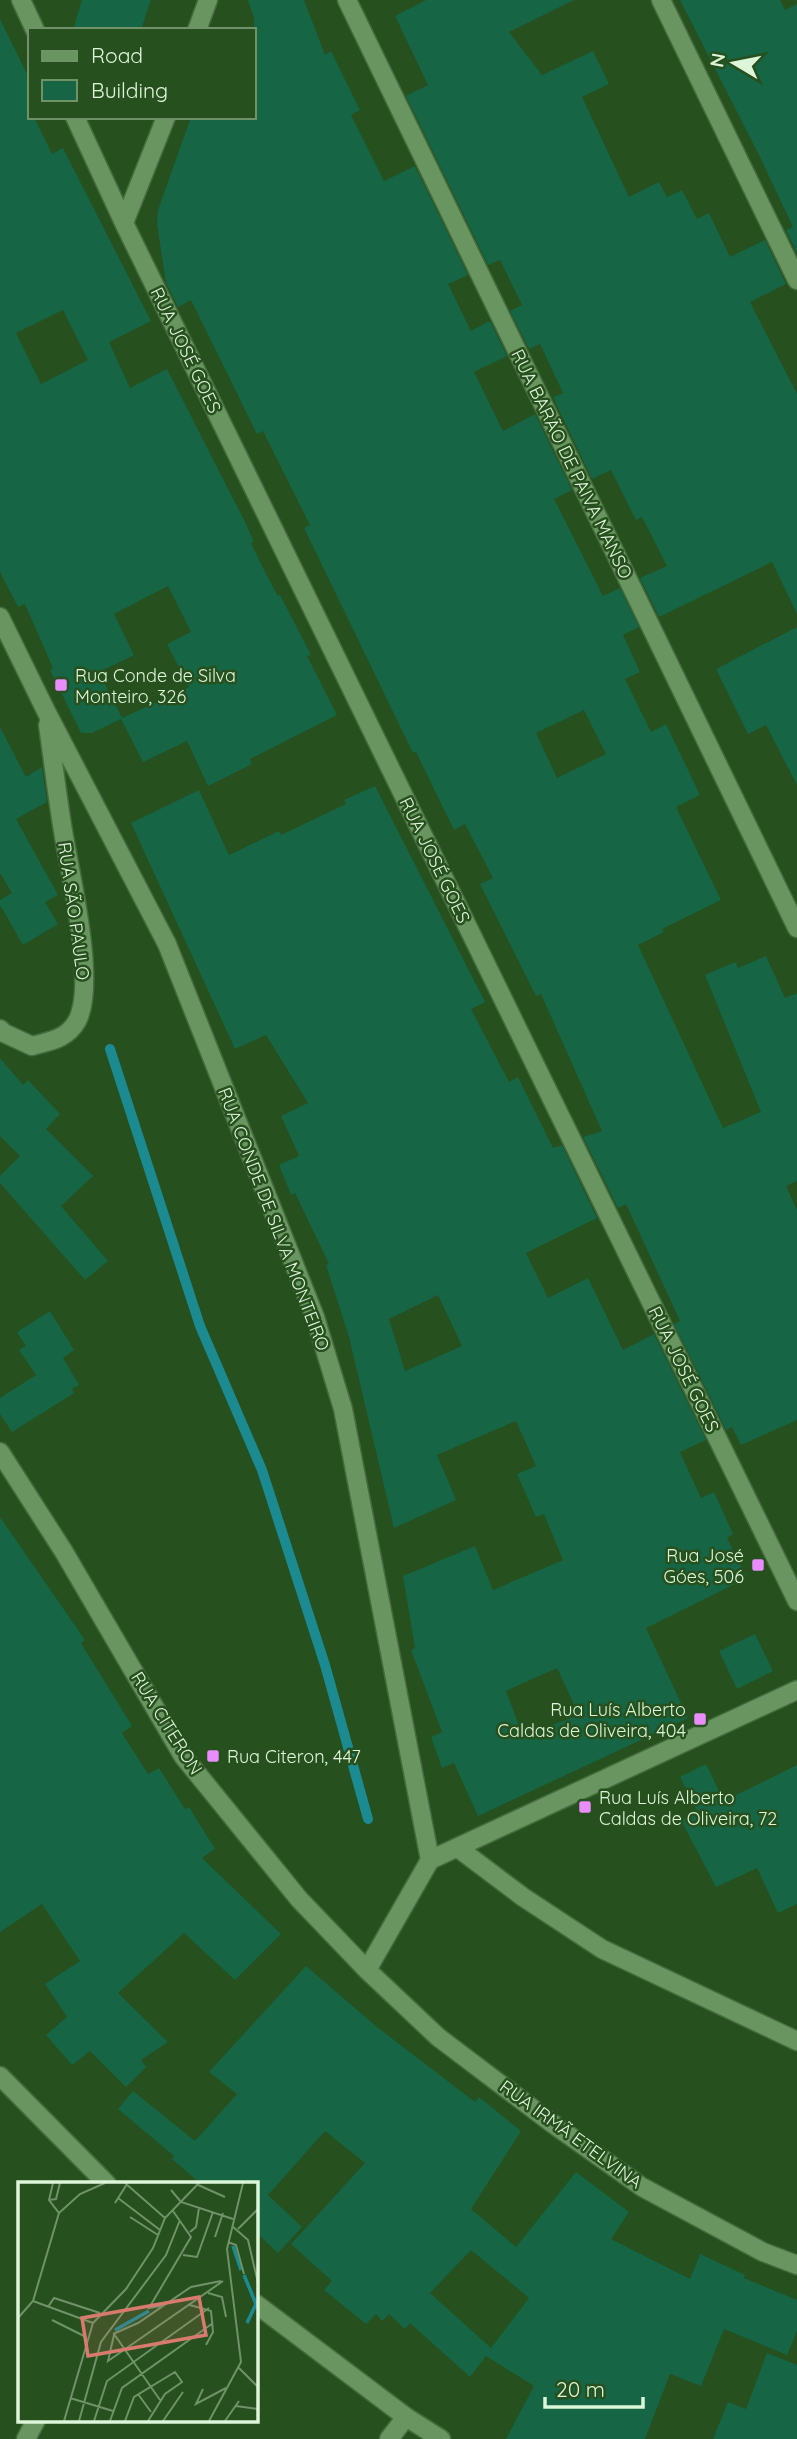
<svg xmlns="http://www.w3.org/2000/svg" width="797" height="2439" font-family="Quicksand,sans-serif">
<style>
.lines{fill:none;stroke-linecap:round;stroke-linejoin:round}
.stream{stroke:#1b8b91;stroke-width:10}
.building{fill:#166544;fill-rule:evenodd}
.street-casing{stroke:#446b3d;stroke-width:21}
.secondary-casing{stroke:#446b3d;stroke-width:21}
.street{stroke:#699560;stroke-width:18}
.secondary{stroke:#699560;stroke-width:18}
.poi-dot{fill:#e98dfd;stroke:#26501d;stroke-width:2.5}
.labels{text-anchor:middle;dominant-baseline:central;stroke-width:5;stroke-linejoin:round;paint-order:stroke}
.street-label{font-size:18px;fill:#ddf5d8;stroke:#26501d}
.poi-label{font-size:18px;fill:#ddf5d8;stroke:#26501d;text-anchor:start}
.inset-river{fill:none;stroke:#1b8b91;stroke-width:3.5}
.inset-road{fill:none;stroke:#6f9268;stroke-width:2}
.view{fill:#d97a6e;fill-opacity:0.15;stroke:#d97a6e;stroke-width:3.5}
.inset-edge{fill:none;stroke:#ddf5d8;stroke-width:3.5}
</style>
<rect width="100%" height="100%" fill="#26501d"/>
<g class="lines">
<path class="stream" d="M110 1049 200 1326 262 1470 325 1665 368 1819"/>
</g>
<path class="building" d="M82 0H151L141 30H73Z
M248 0H304L325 55 331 51 360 110 351 115 384 181 415 166 468 275 448 284 471 331 490 321 507 356 474 372 503 431 535 414 572 490 554 499 603 596 620 588 639 627 623 635 640 672 625 679 651 732 666 724 700 795 676 807 721 900 662 929 664 932 638 945 723 1128 761 1112 705 975 735 962 738 968 766 956 785 998 797 993V1181L786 1186 797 1210V1420L741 1445 732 1427 726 1430 674 1324 680 1321 626 1204 618 1208 583 1137 602 1131 541 994 536 996 480 884 493 878 465 824 454 830 416 752 413 753 304 528 310 525 263 431 257 434 191 300 178 307 166 283 157 224 158 210 191 117H254V18ZM584 710 606 754 557 778 536 733Z
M426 0H574L509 32 542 75 593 51 609 84 582 97 629 197 659 182 667 197 682 190 697 219 709 213 730 257 765 240 786 284 750 302 797 394V614L772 562 659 617 640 578 667 566 642 517 636 520 611 470 592 479 556 404 554 397 563 393 540 344 529 349 510 311 522 305 500 260 488 265 406 96 428 85 395 16Z
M680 0H780L785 10 797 4V254L786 230 793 227 760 157Z
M0 19 30 80V117H34L52 154 63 148 151 321 109 342 130 388 167 369 246 524 254 542 251 543 263 568 278 596 280 595 311 655 307 656 337 715 250 759 252 764 208 786 187 741 143 762 121 719 92 733H81L50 670 53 668 25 604 18 607 0 572ZM63 310 88 360 41 384 16 333ZM168 586 191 632 167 644 189 687 122 718 99 672 134 655 114 614Z
M797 627V785L766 725 748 734 716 669Z
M0 727 26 777 42 767 47 802 16 819 58 895 45 902 58 924 23 945 0 905V900L12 893 0 873Z
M375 786 485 1002 471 1009 509 1082 518 1077 553 1148 562 1145 597 1218 526 1253 548 1298 588 1278 623 1350 654 1334 706 1440 680 1452 701 1498 714 1492 733 1534 727 1538 747 1578 646 1628 688 1718 478 1816 454 1763 442 1768 431 1737 442 1732 411 1650 415 1648 403 1576 475 1546 493 1590 563 1560 544 1514 536 1517 517 1474 536 1466 516 1421 437 1455 456 1500 394 1528 349 1337 326 1265 329 1264 295 1193 291 1195 279 1165 299 1156 281 1116 308 1103 266 1035 235 1049 131 823 199 790 229 855 279 831 281 835 346 804 344 800ZM438 1295 462 1346 405 1371 389 1319ZM557 1668 579 1715 523 1736 506 1691Z
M0 1058 23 1085 28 1080 60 1114 46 1129 93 1176 61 1206 108 1261 85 1280 0 1183V1176L20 1156 0 1136Z
M50 1311 74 1350 63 1358 79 1385 72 1389 74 1393 12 1432 0 1414V1398L36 1375 19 1350 26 1346 17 1332Z
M0 1517 85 1640 81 1643 132 1726 122 1733 148 1774 159 1768 185 1809 189 1807 215 1849 202 1858 281 1934 235 1980 184 1933 118 1993 168 2042 141 2060 146 2067 126 2087 90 2051 72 2065 46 2035 67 2017 45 1984 80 1961 42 1904 0 1932Z
M755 1634 773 1671 737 1689 719 1651Z
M706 1764 724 1801 797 1765V1904L778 1913 757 1868 716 1887 681 1820 697 1811 680 1777Z
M306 1966 377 2027 475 2102 479 2097 521 2131 471 2209 516 2247 576 2172 629 2212 611 2239 690 2279 700 2254 745 2275 744 2278 797 2300V2331L787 2355 724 2329 701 2386 670 2374 645 2439H506L534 2386 486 2356 470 2377 410 2323 405 2329 389 2314 382 2321 376 2314 366 2324 324 2290 332 2281 291 2244 365 2163 325 2131 268 2195 302 2227 278 2253 256 2232V2183H200L172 2159 174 2156 118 2109 133 2091 195 2141 237 2094 209 2072ZM471 2250 529 2298 491 2348 430 2293Z
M767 2353 797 2365V2439H713L728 2402 746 2409Z"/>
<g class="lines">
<defs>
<path id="street" d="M21 0 35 30
M347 0 797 928
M661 0 797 280
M197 30 208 0
M75 117 124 223 797 1601
M124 223 166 117
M0 617 46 711 167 944 315 1317 343 1409 430 1860
M0 1029 4 1033 32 1046C50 1041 67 1039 77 1021 97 984 70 874 63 831 57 795 53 760 48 725
M0 1452 64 1552 183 1756 299 1899 367 1970 438 2037 553 2124 642 2187 763 2252 797 2265
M458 1848 523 1897 602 1949 797 2041
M430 1860 797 1690
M367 1970 430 1860
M26 2439 36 2420
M389 2439 406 2417"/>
<path id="secondary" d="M0 2076 107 2184
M256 2304 406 2417 441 2439"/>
</defs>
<use href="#street" class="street-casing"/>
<use href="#secondary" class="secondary-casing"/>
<use href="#street" class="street"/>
<use href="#secondary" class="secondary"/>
</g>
<g class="poi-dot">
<rect x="54" y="678" width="14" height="14" rx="3.5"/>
<rect x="751" y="1558" width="14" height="14" rx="3.5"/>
<rect x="693" y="1712" width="14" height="14" rx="3.5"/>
<rect x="206" y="1749" width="14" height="14" rx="3.5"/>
<rect x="578" y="1800" width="14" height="14" rx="3.5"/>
</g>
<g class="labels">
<g class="street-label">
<text transform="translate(186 350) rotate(64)">RUA JOSÉ GOES</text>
<text transform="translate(572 464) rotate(64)">RUA BARÃO DE PAIVA MANSO</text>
<text transform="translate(435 860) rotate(64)">RUA JOSÉ GOES</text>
<text transform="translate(74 911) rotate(82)">RUA SÃO PAULO</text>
<text transform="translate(274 1219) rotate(69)">RUA CONDE DE SILVA MONTEIRO</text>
<text transform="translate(684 1369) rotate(64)">RUA JOSÉ GOES</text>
<text transform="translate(167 1723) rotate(58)">RUA CITERON</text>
<text transform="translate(571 2134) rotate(36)">RUA IRMÃ ETELVINA</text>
</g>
<g class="poi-label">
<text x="75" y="675">Rua Conde de Silva<tspan x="75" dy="21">Monteiro, 326</tspan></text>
<text x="744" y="1555" text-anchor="end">Rua José<tspan x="744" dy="21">Góes, 506</tspan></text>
<text x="686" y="1709" text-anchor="end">Rua Luís Alberto<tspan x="686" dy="21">Caldas de Oliveira, 404</tspan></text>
<text x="227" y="1756">Rua Citeron, 447</text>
<text x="599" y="1797">Rua Luís Alberto<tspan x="599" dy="21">Caldas de Oliveira, 72</tspan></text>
</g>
</g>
<g transform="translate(18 2182)">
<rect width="240" height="240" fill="#26501d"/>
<path class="inset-river" d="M215 64 223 88M226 93 238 122 229 141M97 148 131 129"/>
<path class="inset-road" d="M35 1 31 18 41 31 62 12 87 1M107 1 147 36M178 2 207 15M153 8 163 20 215 37M100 16 142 48M31 18 38 17 42 1M97 21 109 2M112 35 140 53M214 44 230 58 240 101M220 47 240 27M172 50 178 45 181 26M197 55 205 31M210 60 218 63 226 92M165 73 179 75 195 30M190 111 204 115 208 135M15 119 75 141M147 123 131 126 173 55 155 29M172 123 193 129 195 150 188 163M30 125 36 116 82 131M0 136 15 119 41 31M34 138 68 155M95 152 120 141 173 105 203 99M96 152 142 218M96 153 90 179 205 99M221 186 240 205M185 207 178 222 208 206M120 212 133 230M52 216 95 229M218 224 240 227M46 239 75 141 108 107 135 66 147 36 181 1M61 239 83 160 148 73 162 38M76 239 89 199 191 126M92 239 104 206 195 141M107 239 116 215 157 190 164 200 147 212 130 239M145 239 165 210M191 239 223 180 209 67 225 1M207 239 221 219"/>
<path class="view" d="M181 115 188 153 70 174 64 136Z"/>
<rect width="240" height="240" class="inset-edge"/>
</g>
<rect x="28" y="28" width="228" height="91" fill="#26501d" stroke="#6f9268" stroke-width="2"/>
<rect x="42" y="51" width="35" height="10" fill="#699560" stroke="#6f9268" stroke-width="2"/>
<text x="91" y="63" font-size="21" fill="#ddf5d8">Road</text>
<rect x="42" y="80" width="35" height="21" fill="#166544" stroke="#6f9268" stroke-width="2"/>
<text x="91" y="98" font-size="21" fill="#ddf5d8">Building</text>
<g transform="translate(734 63) rotate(280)" stroke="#26501d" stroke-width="5" paint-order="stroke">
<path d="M0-5L12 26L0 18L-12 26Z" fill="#ddf5d8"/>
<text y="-10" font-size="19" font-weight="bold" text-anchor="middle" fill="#ddf5d8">N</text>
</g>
<path d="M545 2397v10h98v-10" fill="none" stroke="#ddf5d8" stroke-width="3.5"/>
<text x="556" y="2397" font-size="21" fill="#ddf5d8" stroke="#26501d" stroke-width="5" paint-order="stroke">20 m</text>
</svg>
